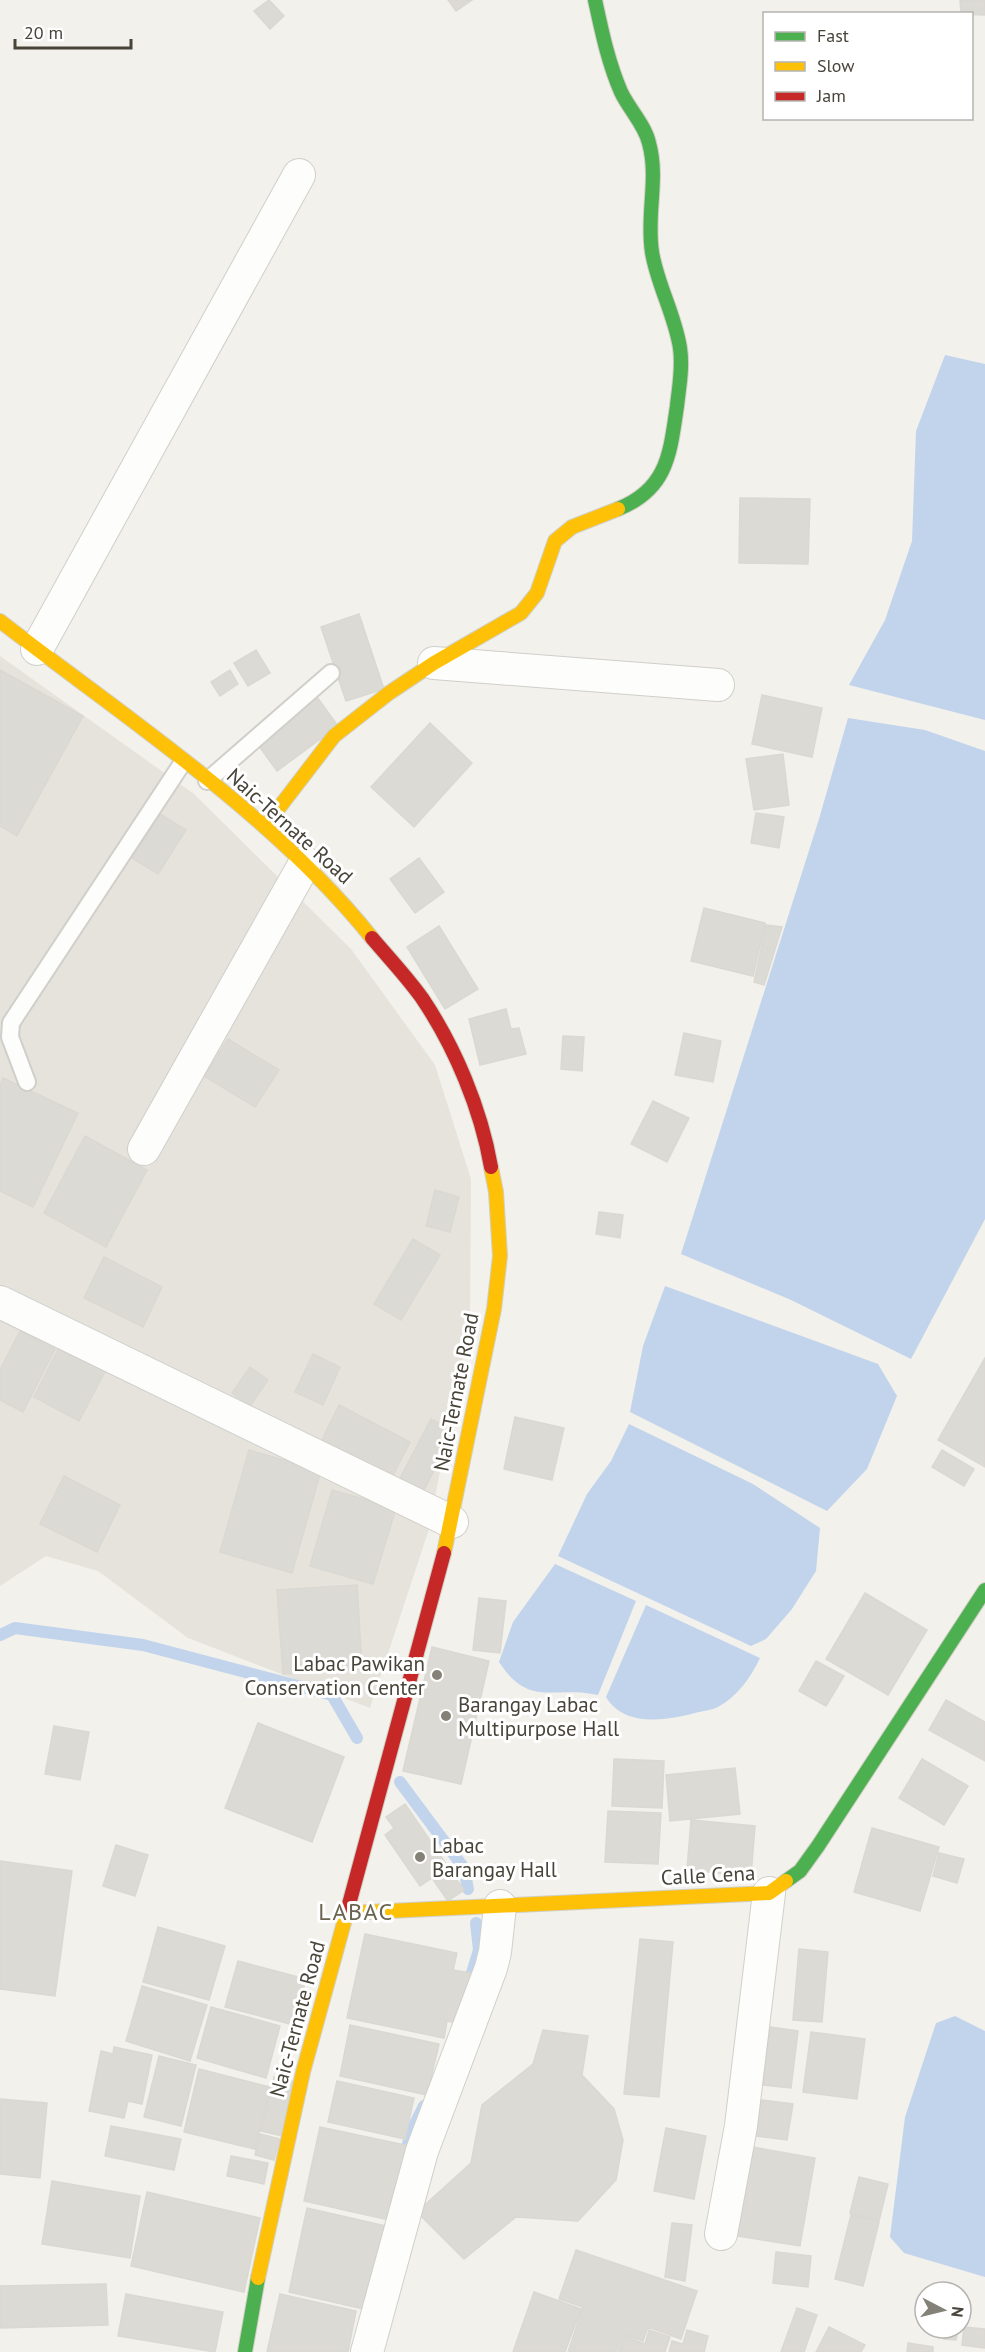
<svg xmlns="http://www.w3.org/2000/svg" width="985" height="2352" font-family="'PT Sans',sans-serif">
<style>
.residential{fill:#e5e3db}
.water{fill:#c1d4ec}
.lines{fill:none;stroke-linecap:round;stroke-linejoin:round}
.stream{stroke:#c1d4ec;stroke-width:12}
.building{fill:#dcdad5;stroke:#dad8d2;stroke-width:1.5}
.lane-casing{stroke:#d0cfca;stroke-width:20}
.street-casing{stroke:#d0cfca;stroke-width:34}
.fast-casing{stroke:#d0cfc4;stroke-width:16}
.slow-casing{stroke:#d0cfc4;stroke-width:16}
.jam-casing{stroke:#d0cfc4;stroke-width:16}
.lane{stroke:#fdfdfc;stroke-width:16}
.street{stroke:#fdfdfc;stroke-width:32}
.fast{stroke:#4caf50;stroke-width:14}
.slow{stroke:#ffc107;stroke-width:14}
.jam{stroke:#c62828;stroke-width:14}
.poi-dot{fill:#848178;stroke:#fff;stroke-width:2}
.labels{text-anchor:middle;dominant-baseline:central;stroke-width:6;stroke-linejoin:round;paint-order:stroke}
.street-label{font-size:21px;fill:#484439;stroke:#fff}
.poi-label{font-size:21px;fill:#484439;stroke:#fff;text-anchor:start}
.quarter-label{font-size:24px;letter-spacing:1.5px;fill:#6a6451;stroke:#fff}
</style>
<rect width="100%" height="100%" fill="#f2f1ec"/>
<path class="residential" d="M0 656 194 794 351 949 435 1065 471 1179 470 1321 428 1532 370 1708 188 1638 98 1571 46 1556 0 1586Z"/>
<path class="water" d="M945 355 985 364V720L849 685 885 620 912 541 916 431Z
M848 718 925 730 985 751V1219L911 1359 791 1300 681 1254 819 819Z
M665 1286 878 1364 897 1396 867 1469 827 1511 630 1412 643 1346Z
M629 1424 753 1484 820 1528 816 1571 792 1609 766 1639 751 1646 558 1556 587 1494 611 1461Z
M555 1564 636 1601 598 1695C553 1685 530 1709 499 1662L513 1622Z
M646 1605 760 1658C751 1677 737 1697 718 1707 712 1710 702 1711 695 1713 665 1721 624 1727 606 1697Z
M955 2016 985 2031V2277L904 2253 890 2237 905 2117 936 2023Z"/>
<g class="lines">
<path class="stream" d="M0 1635 15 1628 143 1645 332 1695 357 1738
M400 1782 464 1868 468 1889
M467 1989 479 1950 476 1923
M405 2160 410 2134 424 2106"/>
</g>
<path class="building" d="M269 0 284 16 270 29 254 11Z
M448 0H472L456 11Z
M960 0H985V15L961 14Z
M740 498 810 499 808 564 739 563Z
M359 614 384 689 346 701 321 627Z
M256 650 270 673 248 686 234 663Z
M0 670 83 716 17 836 0 826Z
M230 670 238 684 220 696 211 682Z
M762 695 822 708 812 757 752 744Z
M317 697 338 726 277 771 256 742Z
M430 723 472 763 414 827 371 787Z
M783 754 789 805 754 810 746 759Z
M756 813 784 817 779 848 751 843Z
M160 814 186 830 158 874 132 858Z
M419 858 444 892 415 913 390 879Z
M704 908 765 923 753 976 691 961Z
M766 925 782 927 764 985 754 982Z
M439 926 478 989 445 1009 407 947Z
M506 1009 511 1029 519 1028 526 1054 480 1065 469 1019Z
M684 1033 721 1041 713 1082 675 1075Z
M563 1036 584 1037 582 1071 561 1069Z
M228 1039 279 1070 255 1107 204 1076Z
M3 1078 78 1113 33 1207 0 1191V1086Z
M653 1101 689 1118 667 1162 631 1144Z
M85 1136 147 1170 106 1247 44 1213Z
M435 1190 459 1197 450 1232 426 1226Z
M599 1212 623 1215 620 1238 596 1234Z
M413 1239 440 1255 401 1320 374 1304Z
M104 1257 162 1287 143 1327 84 1298Z
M20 1331 55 1349 23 1412 0 1400V1370Z
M63 1340 109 1364 79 1421 34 1397Z
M313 1354 340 1367 323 1405 295 1392Z
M985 1358V1467L938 1440Z
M250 1367 268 1380 250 1406 232 1393Z
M339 1405 410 1442 389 1483 319 1446Z
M515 1417 564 1428 552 1480 504 1469Z
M431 1419 454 1431 421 1496 397 1484Z
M249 1450 321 1471 292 1573 220 1552Z
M942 1450 974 1469 964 1486 932 1467Z
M64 1476 120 1505 97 1552 40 1524Z
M332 1490 396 1508 373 1584 310 1566Z
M357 1585 362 1669 283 1674 277 1590Z
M865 1593 927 1630 888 1695 826 1659Z
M479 1598 506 1601 500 1653 473 1650Z
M432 1647 489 1661 461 1784 403 1771Z
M816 1661 844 1676 826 1706 799 1691Z
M946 1700 985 1722V1761L929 1730Z
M258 1723 344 1757 312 1842 225 1808Z
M54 1726 89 1732 80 1780 45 1774Z
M614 1759 664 1761 662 1808 612 1806Z
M922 1759 968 1786 944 1825 899 1798Z
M735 1768 740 1814 670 1821 666 1775Z
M405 1804 464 1890 448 1901 432 1878 420 1886 385 1835 394 1828 386 1817Z
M608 1811 661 1813 658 1864 605 1862Z
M691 1820 755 1826 751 1876 687 1870Z
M872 1828 939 1847 920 1911 854 1892Z
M116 1845 148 1855 135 1896 103 1886Z
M939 1853 964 1859 957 1883 933 1876Z
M0 1861 72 1871 55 1996 0 1989Z
M158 1927 225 1946 209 2000 143 1982Z
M365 1934 457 1953 453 1970 472 1973 461 2024 447 2021 444 2038 347 2018Z
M640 1939 673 1942 659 2097 624 2094Z
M799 1949 828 1952 822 2022 793 2020Z
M238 1961 306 1979 294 2025 225 2007Z
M142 1986 207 2005 190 2061 126 2041Z
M211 2007 280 2026 266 2078 197 2058Z
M350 2025 439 2044 427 2095 340 2076Z
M770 2027 798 2031 791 2088 763 2085Z
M543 2030 588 2036 582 2075 614 2109 623 2140 616 2180 578 2221 516 2217 464 2259 417 2212 471 2163 482 2105 533 2064Z
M811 2032 865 2039 857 2099 803 2092Z
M114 2047 152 2055 142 2104 128 2101 124 2118 89 2111 101 2051 113 2054Z
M159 2056 196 2065 181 2126 144 2117Z
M199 2069 270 2087 255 2149 184 2132Z
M274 2077 296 2082 283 2136 261 2131Z
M337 2081 414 2098 405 2139 328 2122Z
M0 2099 47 2103 40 2178 0 2174Z
M761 2100 793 2104 787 2140 756 2136Z
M111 2126 181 2139 174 2170 105 2156Z
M320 2127 410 2146 394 2221 304 2201Z
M666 2128 706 2136 694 2199 654 2191Z
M260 2134 280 2139 274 2160 255 2155Z
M752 2147 815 2158 800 2246 737 2236Z
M231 2156 268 2163 264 2184 227 2176Z
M859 2177 888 2184 879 2221 850 2213Z
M52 2181 140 2196 130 2258 42 2244Z
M147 2192 260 2218 244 2292 131 2266Z
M307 2208 386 2226 368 2310 289 2292Z
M851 2215 879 2222 863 2286 835 2279Z
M672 2223 692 2225 685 2281 665 2277Z
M576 2250 697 2291 681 2339 648 2327 643 2341 622 2334 616 2352H568L583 2307 559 2299Z
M776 2252 811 2256 808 2287 773 2283Z
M106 2284 108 2325 0 2328V2286Z
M534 2292 581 2309 565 2352H513Z
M126 2294 223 2312 215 2352 118 2336Z
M280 2294 356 2311 348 2352H267Z
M797 2308 817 2315 804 2352H781Z
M829 2327 865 2345 861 2352H816Z
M964 2327 985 2329V2348L962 2345Z
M945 2328H958L956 2340 944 2339Z
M649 2330 670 2337 665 2352H618L623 2336 645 2344Z
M687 2330 708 2336 704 2352H669L672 2341 683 2344Z
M908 2343 933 2347V2352H907Z"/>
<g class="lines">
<defs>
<path id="lane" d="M207 781 331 673
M27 1082 10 1037 11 1023 183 762"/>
<path id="street" d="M37 649 299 175
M434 663 718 685
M144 1149 305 863
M0 1302 452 1522
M721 2234 741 2126 769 1893
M367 2352 422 2151 491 1968 495 1952 500 1906"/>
<path id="fast" d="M595 0C602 32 608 62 621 92 629 109 645 125 649 143 659 179 646 215 652 252 657 284 675 315 680 348 683 368 679 387 677 406 670 453 668 489 618 509
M786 1881 800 1871 818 1846 985 1590
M245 2352 258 2278"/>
<path id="slow" d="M0 621C126 718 273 814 372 938
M265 826 334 736 389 693 434 663 521 613 537 593 555 541 572 527 618 509
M444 1553 494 1309 500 1256 496 1192 491 1167
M347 1913 769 1893 786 1881
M258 2278 303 2072 348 1908"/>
<path id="jam" d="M372 938C389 958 407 977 422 998 455 1047 481 1109 491 1167
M348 1908 444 1553"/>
</defs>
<use href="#lane" class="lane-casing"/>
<use href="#street" class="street-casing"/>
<use href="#fast" class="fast-casing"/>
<use href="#slow" class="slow-casing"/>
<use href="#jam" class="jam-casing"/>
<use href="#lane" class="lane"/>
<use href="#street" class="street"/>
<use href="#fast" class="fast"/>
<use href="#slow" class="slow"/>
<use href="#jam" class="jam"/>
</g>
<g class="poi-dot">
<circle cx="437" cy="1675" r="6"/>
<circle cx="446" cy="1716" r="6"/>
<circle cx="420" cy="1857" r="6"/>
</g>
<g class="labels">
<g class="street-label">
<text transform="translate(290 826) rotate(42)">Naic-Ternate Road</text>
<text transform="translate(456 1392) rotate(-79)">Naic-Ternate Road</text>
<text transform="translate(708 1875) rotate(-3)">Calle Cena</text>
<text transform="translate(297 2019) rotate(-75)">Naic-Ternate Road</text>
</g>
<g class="poi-label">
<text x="425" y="1663" text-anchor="end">Labac Pawikan<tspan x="425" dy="24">Conservation Center</tspan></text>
<text x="458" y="1704">Barangay Labac<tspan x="458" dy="24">Multipurpose Hall</tspan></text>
<text x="432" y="1845">Labac<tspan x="432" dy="24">Barangay Hall</tspan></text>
</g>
<g class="quarter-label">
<text x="356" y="1911">LABAC</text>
</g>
</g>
<rect x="763" y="12" width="210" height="108" fill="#ffffff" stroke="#b6b4b0" stroke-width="1.5"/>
<rect x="775" y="32" width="30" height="9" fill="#4caf50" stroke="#b6b4b0" stroke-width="1.5"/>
<text x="817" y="42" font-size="18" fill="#484439">Fast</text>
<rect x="775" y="62" width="30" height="9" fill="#ffc107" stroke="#b6b4b0" stroke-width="1.5"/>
<text x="817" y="72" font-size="18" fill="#484439">Slow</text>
<rect x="775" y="92" width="30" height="9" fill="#c62828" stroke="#b6b4b0" stroke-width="1.5"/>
<text x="817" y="102" font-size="18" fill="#484439">Jam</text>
<g transform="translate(943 2310) rotate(97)"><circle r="28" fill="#ffffff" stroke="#b6b4b0" stroke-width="1.5"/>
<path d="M0-4.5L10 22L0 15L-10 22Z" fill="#848178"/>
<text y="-9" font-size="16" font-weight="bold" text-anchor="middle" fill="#484439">N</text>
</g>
<path d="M15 39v9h116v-9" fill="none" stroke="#484439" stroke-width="3"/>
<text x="24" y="39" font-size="18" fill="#484439" stroke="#ffffff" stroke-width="4.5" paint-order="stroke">20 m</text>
</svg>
